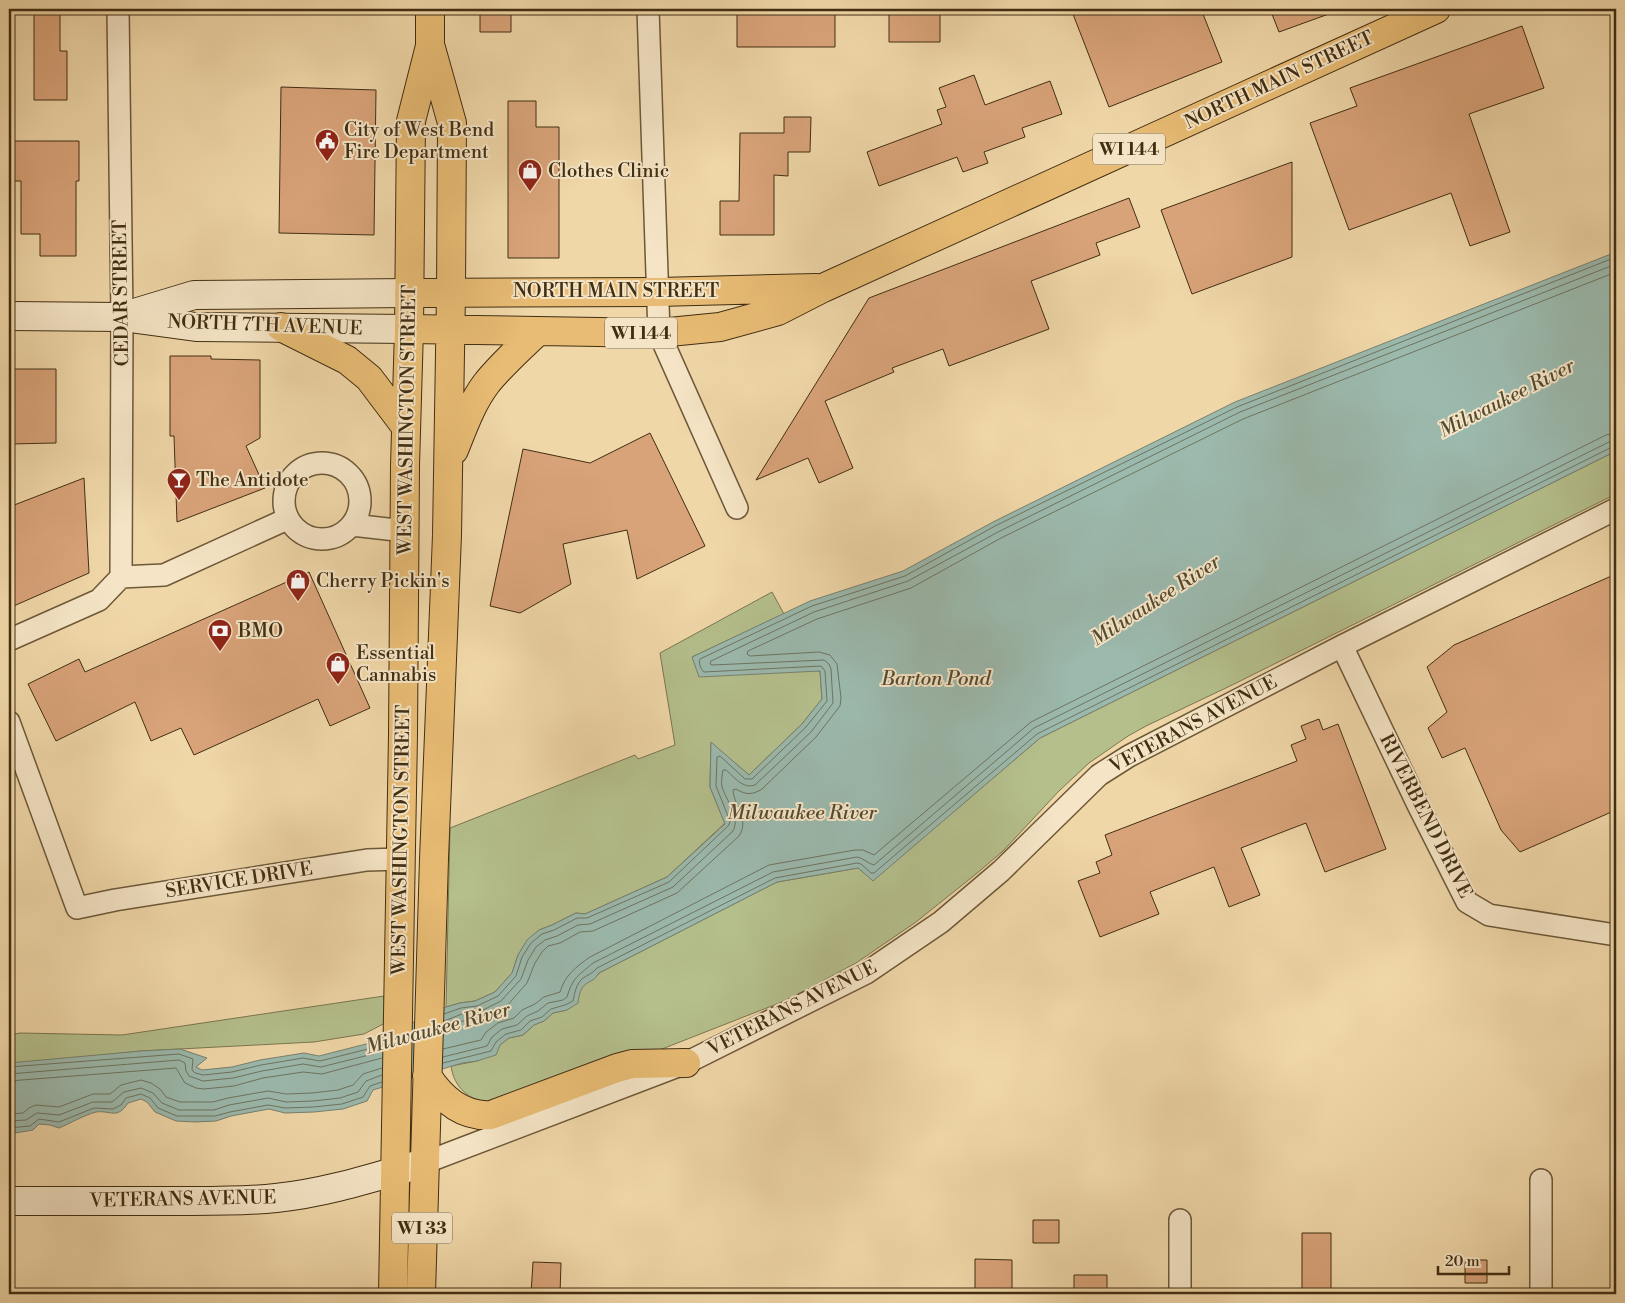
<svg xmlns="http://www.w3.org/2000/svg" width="1625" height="1303" font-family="'Libre Bodoni',serif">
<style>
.green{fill:#b4bf8c;stroke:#7a7650}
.water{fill:#9bb9ad;stroke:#77816f}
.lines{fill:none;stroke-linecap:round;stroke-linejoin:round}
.shore{stroke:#6e7460;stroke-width:1}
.building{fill:#d9a379;stroke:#412e13}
.street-casing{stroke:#6d5838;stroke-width:24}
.secondary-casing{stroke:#412e13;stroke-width:30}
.primary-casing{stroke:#412e13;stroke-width:30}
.street{stroke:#f5e5c6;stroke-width:21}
.secondary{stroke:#f5e5c6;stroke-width:28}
.primary{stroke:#e8bc74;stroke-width:28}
.labels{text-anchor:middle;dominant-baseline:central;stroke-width:4;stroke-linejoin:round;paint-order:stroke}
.shield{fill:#f5e5c6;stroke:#776549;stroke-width:1}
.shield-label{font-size:18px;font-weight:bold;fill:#412e13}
.street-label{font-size:19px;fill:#412e13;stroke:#f5e5c6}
.poi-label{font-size:19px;fill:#412e13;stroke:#f5e5c6;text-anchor:start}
.water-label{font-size:20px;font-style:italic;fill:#534a32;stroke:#f5e5c6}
</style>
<rect width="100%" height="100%" fill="#f0d7a8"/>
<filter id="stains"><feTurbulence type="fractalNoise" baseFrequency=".004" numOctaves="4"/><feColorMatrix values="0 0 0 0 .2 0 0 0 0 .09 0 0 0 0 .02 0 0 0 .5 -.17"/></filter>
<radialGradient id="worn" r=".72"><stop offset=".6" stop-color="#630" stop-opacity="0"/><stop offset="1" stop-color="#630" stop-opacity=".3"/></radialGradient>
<path class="green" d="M1616 451V494L1230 686 1146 726 1128 736 1089 763 1059 791 1003 851 976 874 916 922 856 963 787 1000 662 1049 515 1100C508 1101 499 1104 491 1103 470 1101 454 1088 451 1066L477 1061 509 1038 523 1035 534 1025 544 1021 553 1013 567 1010 585 983 597 976 599 973 777 882 858 868 873 880 1040 738Z
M772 592 784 614 692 657 820 671 822 699 802 724 749 775 711 743 710 787 725 823 667 877 585 914 576 913 552 925 539 930 518 955 512 973 495 992 475 1001 460 1003 446 1007 450 828 635 755 638 759 675 745 660 653Z
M384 996 385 1023 364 1034 314 1042 141 1051 9 1065V1035L20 1033 122 1035Z"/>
<path class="water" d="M1616 252V451L1040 738 873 881 858 868 777 882 599 973C591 987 581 977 578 1003L567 1010 553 1013 544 1021 534 1025 523 1035 509 1038 500 1045 496 1055 477 1061 462 1063 373 1090 367 1101 343 1109 314 1112 285 1113 269 1109 231 1116 216 1121 195 1122 176 1121 155 1112 147 1102 141 1099 128 1103C117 1120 111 1110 96 1112 84 1115 71 1123 59 1128L50 1125 39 1124 33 1130 9 1134V1063L141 1051 180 1049 207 1058 196 1067 202 1070 232 1067 260 1060 304 1053 319 1056 370 1043 446 1007 460 1003 475 1001 495 992 512 973 518 955 527 940 539 930 552 925 576 913 585 914 667 877 725 824 710 787 711 742 749 775 802 724 822 699 820 671 699 677 692 657 810 601 903 571 993 522 1235 402Z"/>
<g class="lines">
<path class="shore" d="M444 1014 461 1008 477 1006 498 996 516 976 522 957 531 943 542 934 554 930 577 918H587L669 882 729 825 730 821 716 786 717 757 720 756 745 779H752L806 727 827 701 825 671 821 666 704 672C701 670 698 662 700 659L812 606 905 576 995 526 1237 407 1616 257
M444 1021 462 1014 479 1012 501 1001 521 979 528 960 536 947 545 940 557 936 578 925 590 924 673 887 732 832C742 819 726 800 722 787 721 782 722 775 723 770H726C735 778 743 789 755 785L811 732 833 703 831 669 829 664 824 660 712 665 710 664 711 661 814 612 908 581 998 532 1240 412 1616 264
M444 1029 463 1021 481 1019 505 1008 527 983 535 963 542 952 548 946 560 943 580 932 593 931 677 893 739 836C750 819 734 806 733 790L736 789C745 795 753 795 762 789L816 737 840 706 841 698 837 664 830 655 819 652 750 656 747 654 748 651 817 619 911 588 1001 538 1243 419 1616 272
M443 1049 481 1040 486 1032 498 1023 514 1018 522 1010 535 1004 544 997 560 992C565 975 576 967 590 957L769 865 855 850H863L874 855 1031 722 1606 435 1616 433
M443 1057 487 1046 492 1037 502 1029 517 1025 527 1016 538 1011 548 1003 563 1000 567 997C573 977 578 976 593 963L773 872 857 857C864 858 868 864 874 865L1034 728 1609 442 1616 440
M443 1063 491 1051 496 1042 506 1034 521 1030 530 1021 542 1017 551 1009 565 1005 573 1001C575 992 576 984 583 978 588 975 593 973 597 968L775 878 857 863 861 864 871 873H874L1037 734 1612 447H1616
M9 1067 179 1054 193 1059 192 1070 195 1073 203 1075 232 1072 261 1065 303 1058 320 1061 372 1048 382 1043
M9 1074 179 1060 185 1063 186 1071 189 1076 203 1081 233 1078 262 1071 303 1064 321 1067 373 1054 382 1050
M9 1081 176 1068 185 1083 196 1088 204 1089 234 1086 263 1078 303 1072 322 1074 382 1058
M9 1114 23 1113 29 1108 36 1105 59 1107 93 1094H110L121 1085 141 1080 151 1083 160 1089 166 1097 180 1102H213L228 1098 268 1091 286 1094 312 1093 338 1090 353 1085 363 1074 382 1068
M9 1121 26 1120 37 1113 59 1115 93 1102H112L124 1092 141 1088 153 1093 162 1103 179 1110H214L229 1105 268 1098 286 1102 313 1101 340 1098 358 1092 366 1081 382 1075
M9 1128 30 1126 39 1119 59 1122 94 1108 113 1109 121 1105 126 1098 141 1094 150 1098 158 1108 177 1116H215L230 1112 268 1105 285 1108 313 1107 342 1104 363 1097 370 1086 382 1082"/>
</g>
<path class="building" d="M34 9H60V51H67V100H34Z
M480 9H511V32H480Z
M737 9H835V47H737Z
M889 9H940V42H889Z
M1071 9H1201L1222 62 1109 107Z
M1270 9H1337V11L1279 32Z
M1522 26 1544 88 1469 114 1510 232 1470 246 1451 193 1349 230 1310 123 1357 106 1350 88Z
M974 75 985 105 1050 81 1062 114 1022 128 1025 137 984 152 988 163 963 172 957 157 879 186 867 152 942 124 937 110 946 107 939 88Z
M281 87 376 90 374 235 279 233Z
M508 101H536V127H559V258H508Z
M784 117H811L810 152H788V176L774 175V235H720V201H739L740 133H784Z
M10 141H79V181H76V256H40V234H21V181H10Z
M1292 162V257L1192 294 1161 210Z
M1129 198 1140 227 1096 243 1100 255 1031 281 1049 329 949 366 943 349 892 368 894 372 825 401 853 468 819 483 808 458 756 480 869 298Z
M170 356H211V359L260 360V438L246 446 265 488 177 522 174 436H170Z
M9 369H56V443L9 444Z
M650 433 705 546 637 579 627 530 563 544 571 584 520 613 490 606 523 449 590 463Z
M84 478 89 573 9 608V507Z
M309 572 370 708 330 726 318 699 194 755 181 728 151 741 135 702 56 741 28 684 79 659 85 672Z
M1616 574V810L1520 852 1501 830 1465 748 1442 758 1428 728 1447 712 1427 667 1454 645Z
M1319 719 1323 730 1338 724 1386 849 1325 872 1306 823 1241 848 1260 895 1229 907 1214 867 1150 892 1159 914 1100 937 1078 881 1100 873 1096 862 1112 855 1105 835 1297 761 1291 745 1306 739 1301 726Z
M1033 1220H1059V1243H1033Z
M1302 1233H1331V1294H1302Z
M975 1259 1012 1260V1289H975Z
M1465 1260H1487V1283H1465Z
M533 1262 561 1263 560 1294H531Z
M1074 1275H1107V1294H1074Z"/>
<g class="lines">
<defs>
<path id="street" d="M118 9 122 317 121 577
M648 9 659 333 737 508
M284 501a38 38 0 1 1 76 0a38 38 0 1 1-76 0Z
M352 525 405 531
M9 640 99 600 121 577 164 575 287 519
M1342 646 1418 805 1467 902 1489 915 1616 935
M9 722 77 908 115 900 367 860 401 859
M424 1163 686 1063 866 973 941 922 1001 871 1099 775 1129 756 1342 646 1616 509
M1541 1180V1294
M1180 1220V1294"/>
<path id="secondary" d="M131 314 194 295 409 293
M9 316 122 317 196 327 409 329
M9 1201C61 1201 113 1201 165 1201 202 1201 239 1202 276 1198 326 1193 375 1177 424 1163"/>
<path id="primary" d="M409 293 658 292 816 288
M281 327 347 360 369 378 406 427
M409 329 659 333 720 327 778 311 823 288 1436 9
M454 450C463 428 471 404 486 384 501 365 519 349 537 332
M427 1076C442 1099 463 1117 491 1115L617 1068 632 1064 686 1063
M393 1294 403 735 405 466 409 329 411 121 430 46V9
M421 1294 434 859 447 535 451 292 452 123 431 48"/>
</defs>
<use href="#street" class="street-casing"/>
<use href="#secondary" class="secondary-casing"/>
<use href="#primary" class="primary-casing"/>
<use href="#street" class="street"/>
<use href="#secondary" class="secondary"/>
<use href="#primary" class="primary"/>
</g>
<defs>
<symbol id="civic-pin" viewBox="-11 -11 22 30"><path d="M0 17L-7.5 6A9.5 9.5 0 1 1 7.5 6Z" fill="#8f2418" stroke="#f5e5c6"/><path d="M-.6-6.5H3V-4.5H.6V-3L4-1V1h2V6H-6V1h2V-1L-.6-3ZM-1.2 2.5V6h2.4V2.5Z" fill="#fff"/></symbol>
<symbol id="shop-pin" viewBox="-11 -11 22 30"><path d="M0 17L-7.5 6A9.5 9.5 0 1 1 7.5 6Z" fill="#8f2418" stroke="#f5e5c6"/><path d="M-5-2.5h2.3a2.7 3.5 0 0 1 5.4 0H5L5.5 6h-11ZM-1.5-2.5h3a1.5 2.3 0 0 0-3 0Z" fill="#fff"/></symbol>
<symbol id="bar-pin" viewBox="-11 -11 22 30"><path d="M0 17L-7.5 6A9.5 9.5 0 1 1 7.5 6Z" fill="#8f2418" stroke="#f5e5c6"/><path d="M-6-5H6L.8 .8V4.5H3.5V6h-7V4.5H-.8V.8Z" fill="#fff"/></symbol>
<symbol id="bank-pin" viewBox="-11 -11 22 30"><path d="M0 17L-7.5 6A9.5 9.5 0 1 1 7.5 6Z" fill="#8f2418" stroke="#f5e5c6"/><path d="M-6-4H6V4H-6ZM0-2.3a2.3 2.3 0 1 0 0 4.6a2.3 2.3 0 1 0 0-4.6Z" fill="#fff"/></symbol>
</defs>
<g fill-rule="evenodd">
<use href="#civic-pin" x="313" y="127" width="28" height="38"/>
<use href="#shop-pin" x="516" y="157" width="28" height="38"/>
<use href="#bar-pin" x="165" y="466" width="28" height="38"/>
<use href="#shop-pin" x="284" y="567" width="28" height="38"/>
<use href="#bank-pin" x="206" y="617" width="28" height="38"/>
<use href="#shop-pin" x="324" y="650" width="28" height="38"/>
</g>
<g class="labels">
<g class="shield">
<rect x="1093" y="133.5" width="72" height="31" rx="4"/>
<rect x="605" y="317.5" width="72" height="31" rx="4"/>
<rect x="392" y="1212.5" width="60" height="31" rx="4"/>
</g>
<g class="shield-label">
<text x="1129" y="149">WI 144</text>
<text x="641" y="333">WI 144</text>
<text x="422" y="1228">WI 33</text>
</g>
<g class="street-label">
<text transform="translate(1279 80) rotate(-25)">NORTH MAIN STREET</text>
<text x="616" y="291">NORTH MAIN STREET</text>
<text transform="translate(121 293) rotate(-91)">CEDAR STREET</text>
<text transform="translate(265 325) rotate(2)">NORTH 7TH AVENUE</text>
<text transform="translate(407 420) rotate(-89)">WEST WASHINGTON STREET</text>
<text transform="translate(1193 724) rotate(-28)">VETERANS AVENUE</text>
<text transform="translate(1426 816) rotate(63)">RIVERBEND DRIVE</text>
<text transform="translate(401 840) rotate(-89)">WEST WASHINGTON STREET</text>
<text transform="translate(239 880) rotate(-9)">SERVICE DRIVE</text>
<text transform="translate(792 1008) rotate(-27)">VETERANS AVENUE</text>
<text transform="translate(183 1199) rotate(-1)">VETERANS AVENUE</text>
</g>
<g class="poi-label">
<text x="344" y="130">City of West Bend<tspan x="344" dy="22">Fire Department</tspan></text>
<text x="548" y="171">Clothes Clinic</text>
<text x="196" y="480">The Antidote</text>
<text x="316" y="581">Cherry Pickin's</text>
<text x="238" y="631">BMO</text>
<text x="356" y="653">Essential<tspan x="356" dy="22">Cannabis</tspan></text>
</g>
<g class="water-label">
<text transform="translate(1507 399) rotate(-27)">Milwaukee River</text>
<text transform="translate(1156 601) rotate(-33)">Milwaukee River</text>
<text x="936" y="679">Barton Pond</text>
<text x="802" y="813">Milwaukee River</text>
<text transform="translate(438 1029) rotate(-15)">Milwaukee River</text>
</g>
</g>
<rect width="1625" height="1303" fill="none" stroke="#f0d7a8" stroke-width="30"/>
<rect x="10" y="10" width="1605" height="1283" fill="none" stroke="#412e13" stroke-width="2.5"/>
<rect x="15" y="15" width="1595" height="1273" fill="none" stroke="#412e13"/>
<path d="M1438 1266v8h71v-8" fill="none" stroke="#412e13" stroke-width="2.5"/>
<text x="1445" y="1266" font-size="15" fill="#412e13" stroke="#f5e5c6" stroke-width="4" paint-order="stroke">20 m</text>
<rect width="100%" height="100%" filter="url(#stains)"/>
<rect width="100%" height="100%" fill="url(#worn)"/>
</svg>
